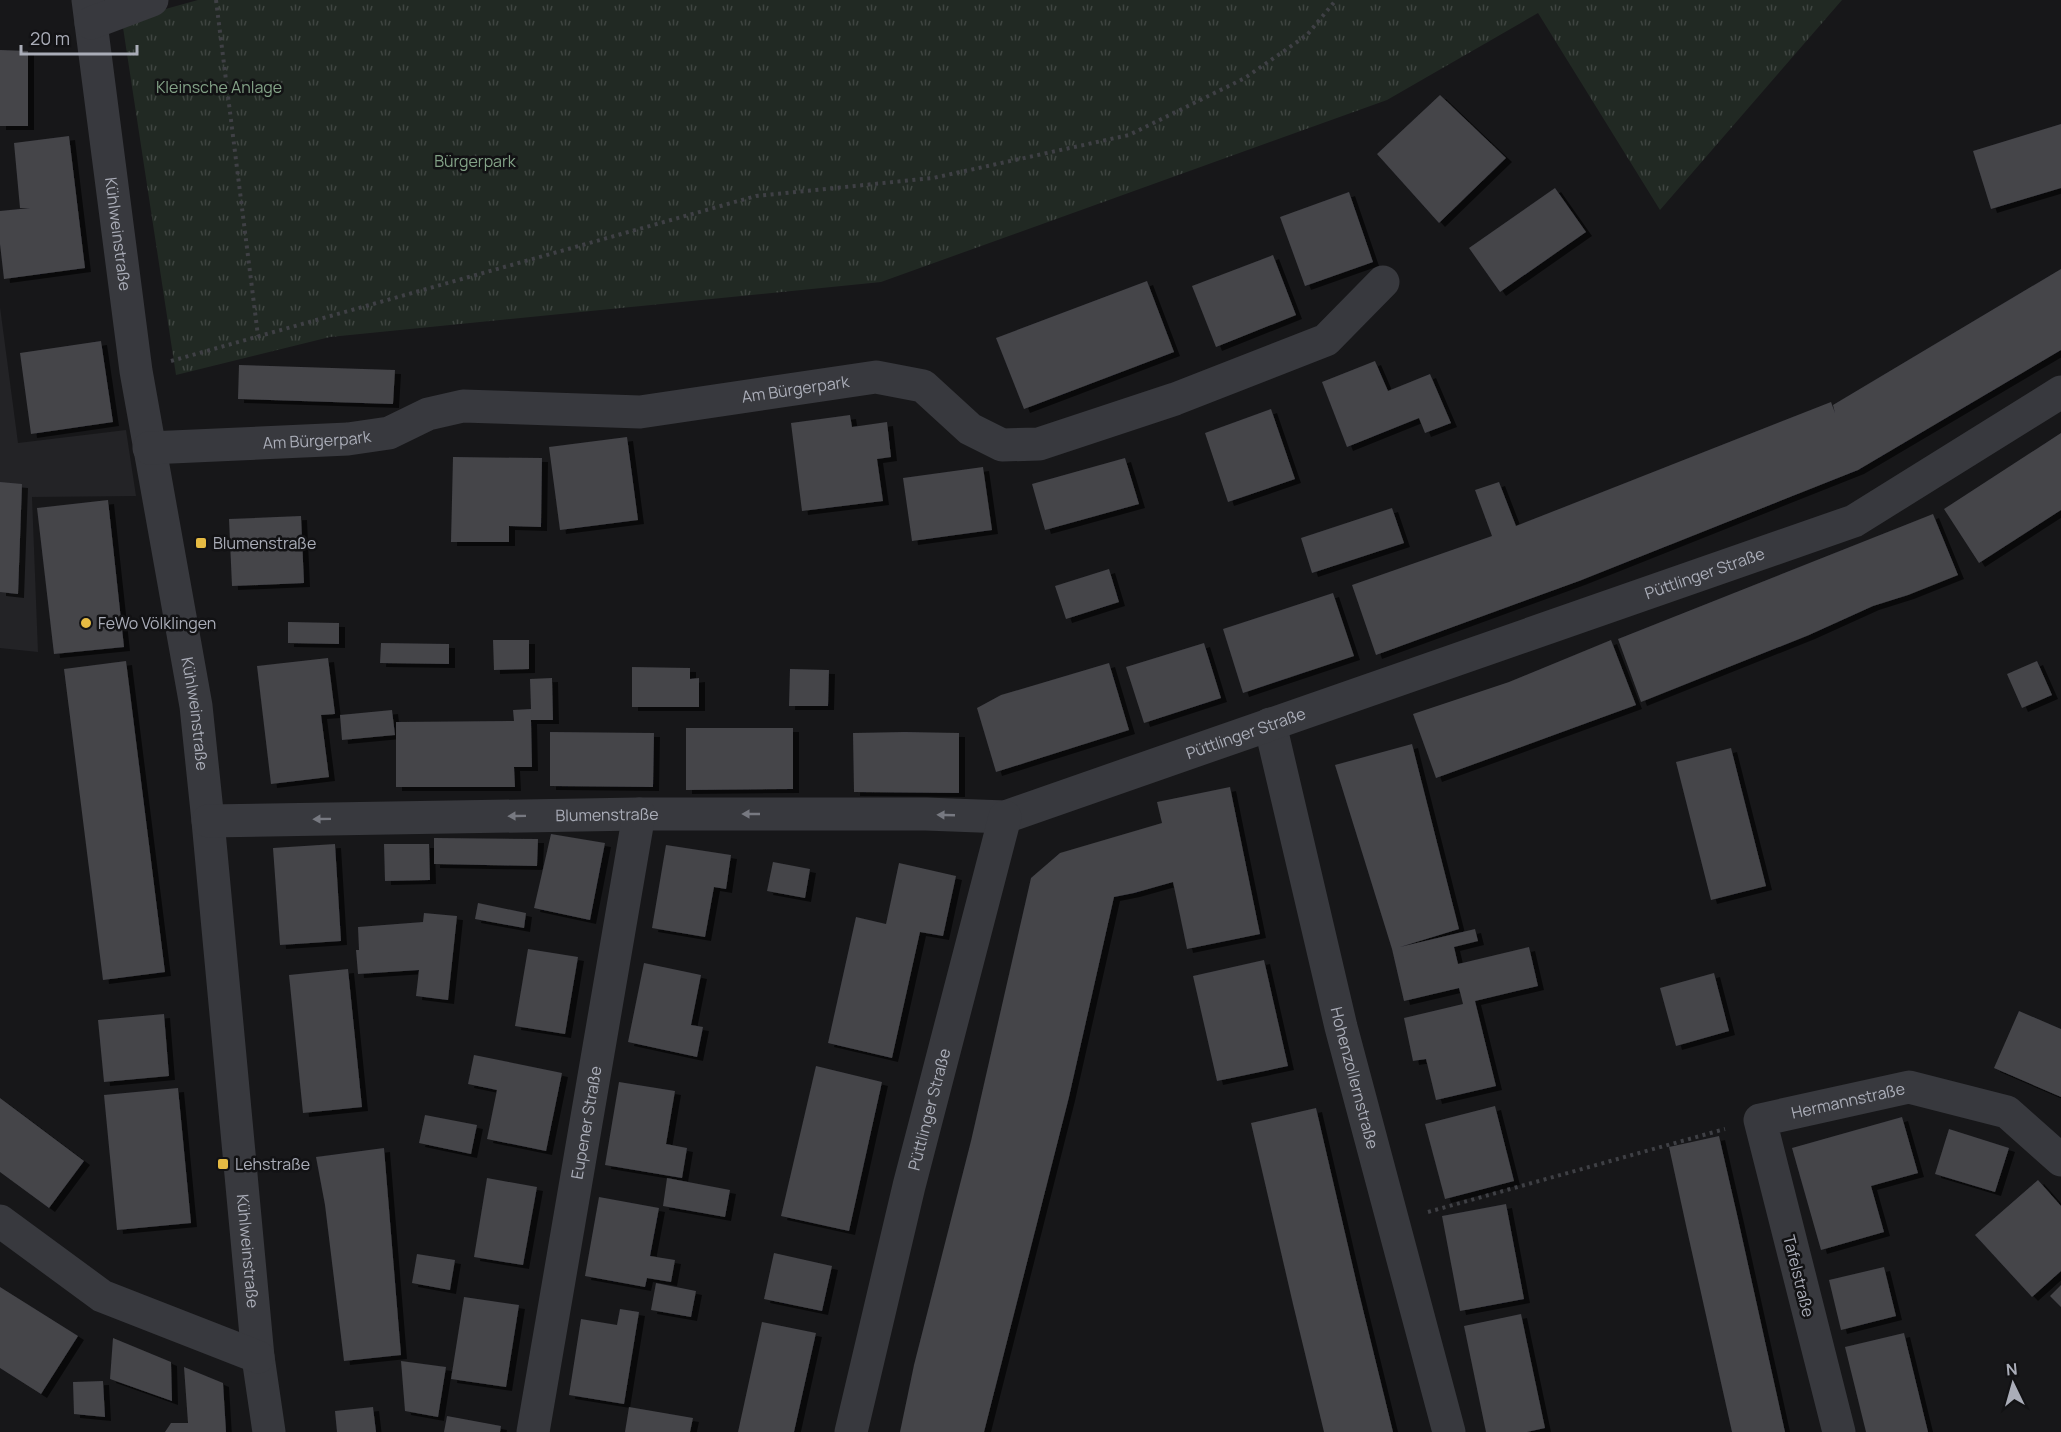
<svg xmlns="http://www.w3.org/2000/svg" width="2061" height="1432" font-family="Manrope,sans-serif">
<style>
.built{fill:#232326}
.park{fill:url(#park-tufts)}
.building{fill:#444449;filter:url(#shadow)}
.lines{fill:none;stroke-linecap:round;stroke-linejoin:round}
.path{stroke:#3f4045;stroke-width:4;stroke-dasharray:3 4.5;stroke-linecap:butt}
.minor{stroke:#38393e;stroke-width:33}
.oneway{fill:#777981}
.poi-dot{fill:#e6bb43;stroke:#121214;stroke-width:2}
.labels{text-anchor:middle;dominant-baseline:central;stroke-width:5;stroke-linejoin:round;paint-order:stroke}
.park-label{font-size:16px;fill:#83a287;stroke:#121214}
.street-label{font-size:16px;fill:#aaadb8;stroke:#121214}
.poi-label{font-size:16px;fill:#aaadb8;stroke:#121214;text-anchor:start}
</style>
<defs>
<pattern id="park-tufts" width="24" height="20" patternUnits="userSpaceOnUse" patternTransform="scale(1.5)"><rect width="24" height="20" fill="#212923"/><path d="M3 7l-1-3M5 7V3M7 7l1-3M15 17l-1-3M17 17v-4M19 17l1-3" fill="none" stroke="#3f4541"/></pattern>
<filter id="shadow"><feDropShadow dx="6" dy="4" stdDeviation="0" flood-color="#0009"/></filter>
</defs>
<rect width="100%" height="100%" fill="#171719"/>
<path class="built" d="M0 307 18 443 126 430 136 496 32 497 38 652 0 648Z"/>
<path class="park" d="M198 0H1842L1660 210 1538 13 1387 100 881 282 330 337 176 375 122 21Z"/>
<path class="building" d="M0 50 28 51V126H0Z
M1440 95 1506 158 1439 223 1377 154Z
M2061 124V188L1991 209 1973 151Z
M69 136 85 268 4 279 0 244V211L30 208H20L14 143Z
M1555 188 1586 232 1500 292 1469 248Z
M1349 192 1373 262 1305 286 1280 217Z
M1273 255 1296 315 1216 347 1192 286Z
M2061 269V350L1858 470 1579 581 1376 655 1352 585 1492 536 1475 490 1499 482 1516 526 1831 402 1835 413 1833 405Z
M1147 281 1174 352 1024 409 996 338Z
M101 341 113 422 31 434 20 353Z
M1375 361 1388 391 1430 374 1451 423 1425 433 1419 418 1347 447 1322 382Z
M239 365 395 370 393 404 238 399Z
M1271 409 1295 479 1228 502 1205 433Z
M850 415 852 427 887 422 891 457 877 459 883 501 802 511 791 423Z
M2061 433V510L1979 563 1944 509Z
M627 437 638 520 560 530 549 447Z
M453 457 542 458 541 527 509 526V542H451Z
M1125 458 1139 504 1045 530 1032 484Z
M983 467 992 530 912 541 903 478Z
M0 482 22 484 18 594 0 592Z
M108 500 124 647 54 654 37 508Z
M1392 508 1404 543 1312 573 1301 538Z
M1933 514 1958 575 1908 595 1873 606 1809 635 1641 702 1618 639Z
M301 516 304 583 232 586 229 519Z
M1109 569 1119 602 1066 619 1055 586Z
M1333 593 1354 656 1243 693 1223 629Z
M288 622 339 623V644L288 643Z
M493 640H529V669L494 670Z
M1611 640 1636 705 1436 778 1413 714 1509 682Z
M381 643 449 644V664L380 663Z
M1204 643 1221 698 1144 723 1126 667Z
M328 658 335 714 321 715 329 777 271 784 257 666Z
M126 661 165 972 103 980 64 669Z
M2037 661 2052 695 2022 708 2007 674Z
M1109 663 1129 730 996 772 977 708 1001 695Z
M632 667 690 668V679L699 678V707H632Z
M790 669 829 670 828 706H789Z
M552 678 553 720H531L532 767H514L515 787H396V722L514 721 513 710 531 709 530 679Z
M392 710 395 735 342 740 340 715Z
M686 728H793V789L686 790Z
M550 732 654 733 653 787 550 786Z
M905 732 959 733V793L854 792 853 733Z
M1412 744 1459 929 1400 947 1475 929 1478 941 1454 947 1458 964 1529 947 1538 986 1475 1001 1496 1086 1436 1100 1426 1059 1413 1061 1404 1018 1463 1004 1459 988 1404 1001 1392 949 1335 765Z
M1731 748 1766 886 1711 900 1676 762Z
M1230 787 1260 934 1187 949 1173 882 1134 893 1114 897 1069 1097 984 1432H900L914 1365 971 1141 1031 878 1060 853 1162 823 1157 802Z
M551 834 605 843 590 920 534 908Z
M434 838 538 839 537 866 434 864Z
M335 844 341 941 280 945 273 848Z
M384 844H429L430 880 385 881Z
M666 845 731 855 726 889 714 887 705 937 652 928Z
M773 862 810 869 805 898 767 891Z
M899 863 956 876 943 936 920 932 892 1058 828 1043 856 917 886 924Z
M478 903 526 913 524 928 475 919Z
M424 913 457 916 448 1000 416 996 419 970 358 974 356 950H359L358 927 423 922Z
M528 949 578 957 565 1034 515 1026Z
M1264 960 1288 1066 1217 1081 1193 976Z
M644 963 701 975 691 1025 703 1027 697 1057 628 1042Z
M348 969 362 1107 303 1113 289 975Z
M1714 973 1729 1031 1676 1046 1660 988Z
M2019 1011 2061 1029V1097L1994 1068Z
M164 1014 169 1076 104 1082 98 1020Z
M474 1055 562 1073 546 1151 487 1139 497 1090 468 1084Z
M816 1066 882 1082 849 1231 781 1216Z
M619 1082 675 1091 666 1144 687 1148 682 1178 605 1165Z
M178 1088 191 1223 117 1230 104 1095Z
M0 1098 84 1161 49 1208 0 1172Z
M1495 1106 1514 1181 1445 1199 1425 1124Z
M1316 1108 1358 1289 1393 1432H1324L1293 1304 1251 1123Z
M425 1115 477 1125 471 1154 419 1143Z
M1902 1117 1918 1173 1871 1186 1884 1232 1821 1250 1792 1148Z
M1949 1129 2009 1148 1995 1192 1935 1174Z
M1719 1136 1738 1219 1785 1432H1732L1687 1230 1669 1147Z
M384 1148 401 1355 344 1361 325 1205 316 1157Z
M487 1178 537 1187 523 1265 474 1257Z
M667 1178 730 1190 725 1217 663 1206Z
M2038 1180 2061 1206V1271L2032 1297 1975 1235Z
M599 1197 659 1208 650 1256 675 1260 671 1282 647 1278 645 1287 585 1276Z
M1506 1204 1524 1299 1460 1311 1442 1216Z
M774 1253 832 1266 822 1311 764 1299Z
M417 1254 455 1260 450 1290 412 1283Z
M1884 1267 1896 1316 1841 1330 1829 1280Z
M656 1283 696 1291 691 1317 651 1310Z
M2061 1285V1307L2050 1296Z
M0 1287 78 1336 41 1394 0 1368Z
M464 1297 519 1305 506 1387 451 1379Z
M620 1309 639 1312 624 1404 569 1395 581 1319 617 1325Z
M1521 1314 1545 1428 1527 1432H1486L1464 1326Z
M762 1322 816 1333 794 1432H738Z
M1904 1333 1928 1432H1866L1845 1347Z
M113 1338 171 1362 172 1401 110 1379Z
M401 1361 446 1367 438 1417 405 1411Z
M184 1367 223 1383 226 1432H165L171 1423H188Z
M103 1381 105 1417 74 1414 73 1382Z
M373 1407 376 1432H337L335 1411Z
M629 1407 693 1418 690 1432H625Z
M447 1416 501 1426 500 1432H444Z"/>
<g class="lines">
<path class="path" d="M216 0 258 336
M171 361 756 196 933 178 1129 135 1245 78 1307 35 1336 0
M1428 1212 1725 1129"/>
<g class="minor">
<path id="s1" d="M88 0 136 371 196 706 208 821 258 1357 269 1432"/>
<path d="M91 23 152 0"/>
<path id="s2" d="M149 448 348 439 389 433 428 414 463 406 640 412 876 377 923 386 970 429 1002 445 1039 444 1175 399 1326 340 1383 282"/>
<path id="s3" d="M1270 724 1341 1027 1449 1432"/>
<path id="s4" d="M208 821 639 814H926L1005 817 1854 521 2061 392"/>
<path d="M0 1221 102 1296 258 1357"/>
<path id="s5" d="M533 1432 639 814"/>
<path id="s6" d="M851 1432 909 1186 1005 817"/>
<path id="s7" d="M1839 1432 1760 1120 1909 1087 2007 1112 2061 1160"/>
</g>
</g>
<defs><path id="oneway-solid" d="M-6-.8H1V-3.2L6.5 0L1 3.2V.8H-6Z" transform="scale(1.5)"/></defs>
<g class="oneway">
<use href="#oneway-solid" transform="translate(751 814) rotate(180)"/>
<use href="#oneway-solid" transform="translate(946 815) rotate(-178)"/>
<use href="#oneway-solid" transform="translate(517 816) rotate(179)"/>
<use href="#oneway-solid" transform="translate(322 819) rotate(179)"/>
</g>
<g class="poi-dot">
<rect x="195" y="537" width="12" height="12" rx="3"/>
<circle cx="86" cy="623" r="6"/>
<rect x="217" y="1158" width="12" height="12" rx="3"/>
</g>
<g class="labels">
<g class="park-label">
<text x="219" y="87">Kleinsche Anlage</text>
<text x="475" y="161">Bürgerpark</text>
</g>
<g class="street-label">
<text stroke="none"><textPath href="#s1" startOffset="236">Kühlweinstraße</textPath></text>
<text stroke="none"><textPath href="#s2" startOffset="654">Am Bürgerpark</textPath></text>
<text stroke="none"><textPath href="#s2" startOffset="168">Am Bürgerpark</textPath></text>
<text stroke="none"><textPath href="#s4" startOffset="1538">Püttlinger Straße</textPath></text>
<text stroke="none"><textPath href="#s1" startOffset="722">Kühlweinstraße</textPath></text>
<text stroke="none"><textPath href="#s4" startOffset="1052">Püttlinger Straße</textPath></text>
<text stroke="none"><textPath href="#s4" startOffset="399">Blumenstraße</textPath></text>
<text stroke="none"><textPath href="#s3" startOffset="364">Hohenzollernstraße</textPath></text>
<text stroke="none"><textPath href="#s7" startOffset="412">Hermannstraße</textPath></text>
<text stroke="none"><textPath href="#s6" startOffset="332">Püttlinger Straße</textPath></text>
<text stroke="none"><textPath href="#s5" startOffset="314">Eupener Straße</textPath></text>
<text stroke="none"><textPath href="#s1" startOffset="1262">Kühlweinstraße</textPath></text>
<text transform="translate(1799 1276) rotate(76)">Tafelstraße</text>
</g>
<g class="poi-label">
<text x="213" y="543">Blumenstraße</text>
<text x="98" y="623">FeWo Völklingen</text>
<text x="235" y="1164">Lehstraße</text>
</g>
</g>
<g transform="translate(2013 1384) rotate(355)" stroke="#121214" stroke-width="4.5" paint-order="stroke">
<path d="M0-4.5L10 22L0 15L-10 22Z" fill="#aaadb8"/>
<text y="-9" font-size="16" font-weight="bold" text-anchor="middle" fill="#aaadb8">N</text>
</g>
<path d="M21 45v9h116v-9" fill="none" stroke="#aaadb8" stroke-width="3"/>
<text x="30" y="45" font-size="18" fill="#aaadb8" stroke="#121214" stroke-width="4.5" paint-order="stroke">20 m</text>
</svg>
